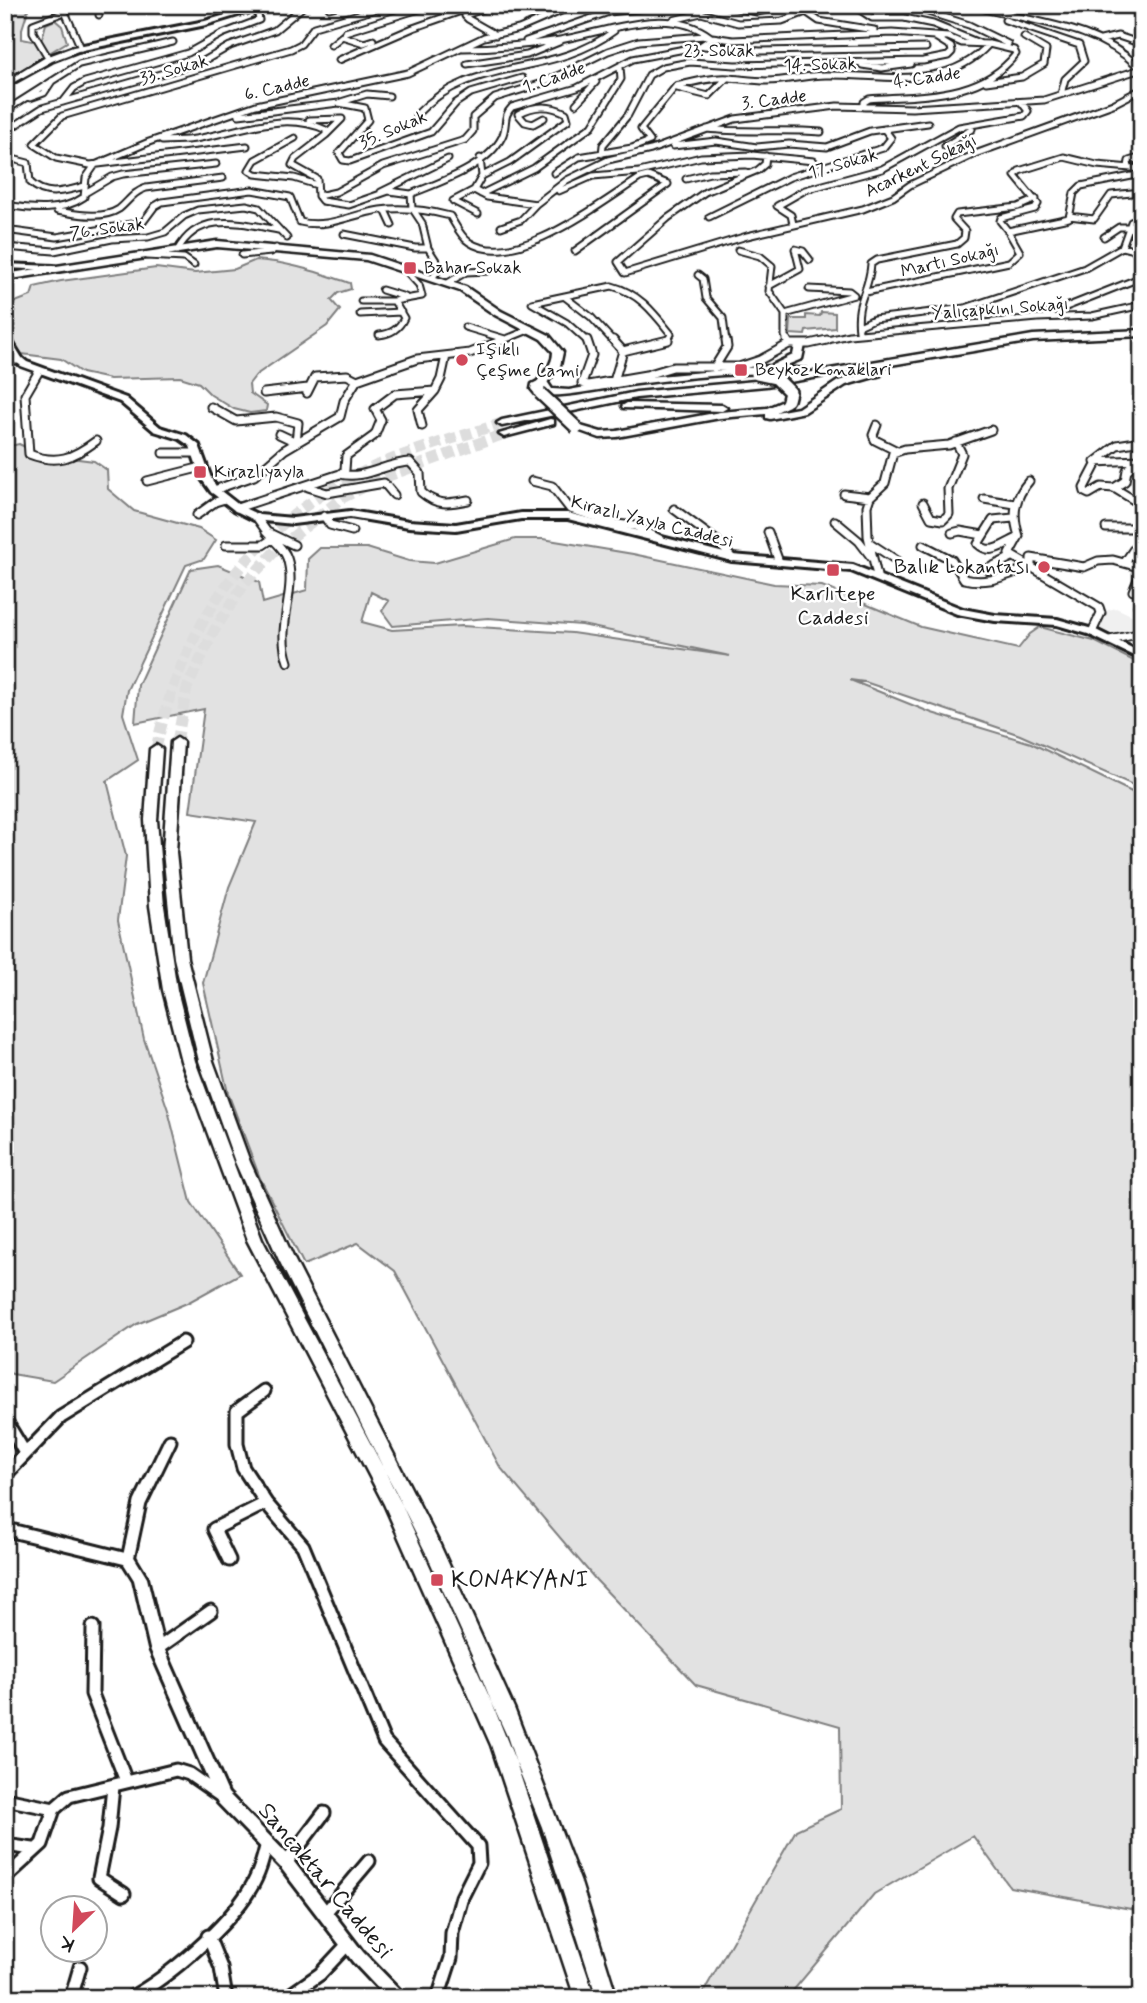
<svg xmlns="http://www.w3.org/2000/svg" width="1147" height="2003" font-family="Mynerve,sans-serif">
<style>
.built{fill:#f0f0f0}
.green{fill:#e2e2e2;stroke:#7f7f7f;stroke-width:2;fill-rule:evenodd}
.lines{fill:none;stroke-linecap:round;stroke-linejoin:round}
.trunk-tunnel{stroke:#ddd;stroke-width:11;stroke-dasharray:11 5;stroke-linecap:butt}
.minor-far2-casing{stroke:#1c1c1c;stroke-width:9}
.minor-far1-casing{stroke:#1c1c1c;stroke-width:11}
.minor-casing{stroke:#1c1c1c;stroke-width:17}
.tertiary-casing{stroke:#1c1c1c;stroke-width:6}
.secondary-casing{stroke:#1c1c1c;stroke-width:6}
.primary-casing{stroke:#1c1c1c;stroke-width:5}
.trunk-casing{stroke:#1c1c1c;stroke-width:5}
.minor-far2{stroke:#fff;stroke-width:5}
.minor-far1{stroke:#fff;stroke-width:7}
.minor{stroke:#fff;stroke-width:11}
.tertiary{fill:#fff;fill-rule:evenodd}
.secondary{fill:#fff;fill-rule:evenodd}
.primary{fill:#fff;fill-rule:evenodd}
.trunk{fill:#fff;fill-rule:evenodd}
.trunk-bridge-casing{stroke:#1c1c1c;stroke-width:16;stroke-linecap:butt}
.trunk-bridge{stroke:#fff;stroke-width:11}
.poi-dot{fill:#d1495b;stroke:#fff;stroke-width:2.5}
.labels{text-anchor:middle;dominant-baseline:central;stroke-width:5;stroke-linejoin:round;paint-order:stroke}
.far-street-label{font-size:18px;fill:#1c1c1c;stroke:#fff}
.far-poi-label{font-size:18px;fill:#1c1c1c;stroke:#fff;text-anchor:start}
.poi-label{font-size:21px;fill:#1c1c1c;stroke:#fff;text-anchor:end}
.near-poi-label{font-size:24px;fill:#1c1c1c;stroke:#fff;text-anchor:start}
.near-street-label{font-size:24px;fill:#1c1c1c;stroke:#fff}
</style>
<rect width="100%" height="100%" fill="#fff"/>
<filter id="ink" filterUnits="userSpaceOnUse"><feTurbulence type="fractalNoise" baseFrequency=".0143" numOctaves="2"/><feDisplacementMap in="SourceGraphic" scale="14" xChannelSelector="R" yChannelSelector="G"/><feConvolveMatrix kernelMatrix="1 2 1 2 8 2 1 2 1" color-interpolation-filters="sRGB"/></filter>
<g filter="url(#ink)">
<path class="built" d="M1116 608 1142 620V631L1116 635 1099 628 1105 611Z"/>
<path class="green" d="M5 5 29 7 22 29V39L32 41 42 38 46 24 55 20 62 26 67 42 5 80Z
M256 260C289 262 319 273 350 283L351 289 338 293 331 300 340 310 327 326 256 375 249 384 250 393 267 405 266 411 250 413 234 409 211 395 199 383 180 377 110 379 82 373 61 359 22 354 5 334V306L31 296 34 287 61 281 156 268 195 273 235 269Z
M821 312 835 313V328L806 331 805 335 790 334 791 319H806V315L820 316Z
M19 444 39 454 94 461 107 470 108 489 134 511 199 529 216 540 204 559 186 565 127 690 123 714 138 760 107 781 126 856 118 920 144 1039 168 1110 191 1202 240 1274 187 1303 137 1324 53 1381 12 1374 5 1370V447Z
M515 539H543L633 554 774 584 822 586 921 627 1018 649 1030 634 1040 627 1094 641 1142 665V789L1020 735 865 682 850 680 932 713 1031 743 1142 797V1911L1010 1887 973 1836 874 1894 787 1998H700L796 1830 841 1809 840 1726 696 1685 596 1580 500 1467 395 1271 358 1243 304 1265 260 1178 228 1093 203 983 229 887 256 822 190 812 204 709 135 723 138 685 191 569 218 565 259 582 263 603 307 590 308 559 320 548H367L409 561 435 563ZM371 592 389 601 382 611 393 626 488 618 582 625 730 656 572 633 462 626 392 630 362 622Z"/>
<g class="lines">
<path class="trunk-tunnel" d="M177 742 187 688 214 631 243 586 276 550 342 498 380 479 504 434
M156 749C180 634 242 537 347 480 395 454 450 440 502 423"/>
<defs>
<path id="minor-far2" d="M66 5 65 12 81 48
M244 5 248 12
M723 5 757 12 790 5
M859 5 857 8 872 18H904L933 24 979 43
M906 5 969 25 1008 44
M467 7 465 16 468 19 496 35
M329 8 341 5
M971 8 977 7C1034 23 1094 24 1139 67
M99 15 101 5
M465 15 496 5
M673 20 701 13 738 23 782 21 806 12 819 21 874 30
M1005 20 1079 45 1084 61 1065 79 1061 94
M345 32 432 5
M1101 40 1118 36 1142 44
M526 41 609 12 679 5
M331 45 342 36 364 43 373 40
M704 46 760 51 926 48
M463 48C495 48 528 45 560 40 607 32 668 4 711 37
M49 59 33 32V24L65 12
M339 60 413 28 467 9
M467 64 527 55 559 42
M862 65 882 68 911 64
M986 82 1022 77 1044 64 1046 50 1024 37
M677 88 709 96 726 79
M30 98 44 93 52 81
M63 102 74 88 85 82 188 53 222 34 259 20 257 10
M341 102 367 94 389 96
M576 104 596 82
M5 111 79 64 173 42
M239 115 339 103 365 108 368 120 339 153 343 160 350 161 431 132 456 103 471 93 522 78
M416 115C474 54 548 80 614 31
M309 120 342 119 326 135
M707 129C745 133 783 129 821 132
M5 132 42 108 202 62 230 46 275 30 305 5
M295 138 255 160 249 170 255 174 294 178 317 185
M162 141C173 140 184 141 195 139 238 132 284 110 326 130V135L295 159 292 165 317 179 318 196 322 201 349 205 389 191 411 194
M247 146 90 165 56 158 34 144 62 116 291 49 301 44 314 27 390 5
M673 146 716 141 757 147 789 144 827 147 870 131 928 123
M945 146 972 129
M602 154 603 145 628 115 649 75 663 67 690 62 735 65 923 61 948 56 952 52 951 47 935 37
M766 156 765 164 758 170 705 192 668 218 618 262 625 273 747 236 863 209 893 197 910 185 975 154 1113 104 1142 89
M5 157 28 163 30 182C46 198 65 191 85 186
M480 158 482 176 474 190 487 197 536 204 567 180 608 160 651 150 735 119 837 106 912 108 1044 100 1138 70
M1128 167 1129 161 1142 157
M554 173 579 157 632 148 650 141 641 129 676 86C693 82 712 77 729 78 742 79 754 81 767 81 787 81 806 75 826 75 884 74 946 92 989 44
M482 176 510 162 568 120 566 113C549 104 534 105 518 114L525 122 533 124 544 118
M686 179 710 173 746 172
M474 190 453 201 478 214
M559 191 593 176 639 172 701 157 752 155 814 161
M381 192 448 159
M85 193 112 177 123 174 216 164
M481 194 534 168 592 126 621 79 620 67
M318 196 336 192 383 166 465 140 473 131V117L495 98 543 83 608 51 639 41 705 36 733 40 892 33 948 37 962 43 989 44 1014 50 1016 54C981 99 921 95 869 99L864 102V107
M5 205C31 209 61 213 84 197L86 178 95 165 149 142 256 105 408 73 484 37 519 29 575 5
M385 210 392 225
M57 211C76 214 102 220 119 209 129 201 133 192 146 188L223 178
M1069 216 1094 219 1111 195 1142 192
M709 217 790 177 883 148 891 138 884 129
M793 224 791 215 777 206 805 190 882 169 959 127 1024 116 1028 111 1021 102
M501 227 521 220 536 204
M5 230 57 237 143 222 155 206 162 202 252 190 290 197 300 222C328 229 352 214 380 210 403 207 427 210 450 216 455 224 461 237 469 242 514 272 602 202 640 178L648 176 668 184 575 251
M1008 231 1000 221 1001 218 1035 209 1038 204 1015 176 1019 171 1064 157 1097 165 1142 169
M344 234 415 248H428
M1104 237 1119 227H1128
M5 247 54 251 112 239 148 237 165 232 184 216 198 210 246 205 259 208 287 238
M1122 247 1142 252
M738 250 760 256 772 266 769 291 785 314V336L788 342
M177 251C199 210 240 223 278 230
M242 255 271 252 276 248
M147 256 184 258 194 265
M698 275 703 279 706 298 723 318 726 342
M433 277 437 272V262L428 248 422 223 412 208 411 194C440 182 487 167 502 137 508 125 502 117 512 107L577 88 633 59 700 46 712 38
M448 283 466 272 488 271
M769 286 800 269 795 249 803 251 810 260
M382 290 405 297
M866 292 1009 262 1020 252 1008 231 1069 218 1074 193 1081 186 1142 174
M565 297 591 317 614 342
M361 301H394
M532 303 567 323 588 342
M532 303 612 286C639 293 654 313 671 334L668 340 661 342
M360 314 401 312
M785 314 854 295 849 291 809 289
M1046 315 1142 277
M859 326 874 319 965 308 1085 268 1122 247 1131 222 1142 216
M465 327 505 339
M859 331C855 299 869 293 871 264L877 260 957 244 964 238 965 231 954 219 957 214 1018 207 1036 199
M379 335C391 334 399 329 404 318L394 301 422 296 419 285 408 273
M499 342 531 329
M819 342 849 335 1038 318 1092 316 1142 305"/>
<path id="minor-far1" d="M587 340 592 355 582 383 588 385 646 375 673 367H739L760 360 789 344H809L827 340
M613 340 623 351 614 381
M787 340 789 344
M623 351 668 340
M5 360H19
M714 368 727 347 726 340
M39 371 25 395 29 454C57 465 73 458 96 441
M264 393 308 388
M307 393 315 377 347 375 357 380
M211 407 236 421 276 417 298 423 296 442 279 434
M877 425 873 435 875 440 897 451
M422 426 418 410 435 391
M1142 441 1117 445 1095 462 1139 460 1127 470 1125 481 1114 488 1142 505
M163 453H198
M1097 463 1084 488 1085 492 1089 494 1101 487 1114 488
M340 474C365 480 385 463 410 462L420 473 421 492C437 506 448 504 468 500
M147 481 202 467
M532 481 552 486 570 509 612 522
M1029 481C1014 498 1012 515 1019 536L1009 554 1099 607 1101 613 1092 632
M308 487 327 493 384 483 394 495
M214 490 254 476 284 450 340 417 344 401 357 380 417 359 470 353 503 340
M844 494 870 497
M984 499 1015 504
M923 503 931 518 943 520 949 514 948 489 962 454 956 442
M237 508 340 474 345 470 346 456 375 435 381 420 375 409 395 394 435 391 441 379 446 356
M674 509 717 541 732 558
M197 515 215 502 225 499
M324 516 330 525 352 531
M257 518 267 532 294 545
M1013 518 993 520 978 544C992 557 1004 543 1018 538
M835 521 859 541 872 558
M607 523 635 526 660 539
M1106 528H1142
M266 532C273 540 284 548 287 558 298 591 275 626 288 662
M768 532 779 562
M952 533 960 531 983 535
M870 543 896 560
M226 545H263L272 539
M923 545 952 560 964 579C990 585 1006 575 1031 567V558L1084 567 1098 561 1113 560 1142 568
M1125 562 1142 537
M987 569 1012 557
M877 576 868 536 867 506 870 497 885 483 893 453 905 449 949 445 991 430
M1133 591 1142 570
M1138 606 1142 601
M1110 640 1142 633"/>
<path id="minor" d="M264 1391 237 1411V1444L243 1468 266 1503 303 1546 384 1741 478 1846 479 1863 462 1897 452 1933 451 1958 438 1998
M5 1420 25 1453
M5 1475 61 1417 183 1342
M128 1559 140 1503 170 1441
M229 1560 214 1529 266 1503
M93 1627 92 1694 126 1781
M157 1649 211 1611
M113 1786 109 1828 99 1878 124 1894
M5 1799 54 1809
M5 1845 33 1849
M286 1863 324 1813
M5 1878 42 1844 54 1809 69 1796 176 1770 189 1774 222 1797
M325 1913 369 1861
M208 1936 221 1968 226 1998
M287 1997 320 1974 348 1944
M71 1998 80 1967
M130 1998C169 1977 227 1927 250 1889 259 1875 263 1859 267 1843"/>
<path id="tertiary" d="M5 264 54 266 58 268 54 270 5 268Z
M5 1523 133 1555 147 1578 164 1648 228 1793 291 1858 363 1952 403 1993 405 1998H387L353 1962 281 1868 218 1803 150 1649 134 1580 124 1564 5 1535Z"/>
<path id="secondary" d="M260 5H271L206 25 78 51 52 61 5 87V82L46 57 73 47 205 21Z
M5 334 8 335 22 358 27 362 126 398 160 427 186 435 199 445 211 478 217 488 240 506 259 515 293 518 350 511 409 521 456 524 521 513H568L732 555 853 565 963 609 995 615 1057 619 1096 630 1142 653V660L1088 634 1057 625 995 621 957 614 851 571 732 561 568 519H521L456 530 409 527 350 517 293 524 254 520 234 510 211 492 201 478 190 446 180 439 154 431 120 402 21 366C11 358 5 347 5 334Z"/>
<path id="primary" d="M217 241 370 255 466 287 501 311 549 335 563 352 560 366 546 384H538L537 382C544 372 553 365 553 352L541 339 495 315 460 291 366 260 217 247 5 280V274Z"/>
<path id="trunk" d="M1142 330V336L1033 341 766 386 636 398 502 426 497 423 502 420 636 392 766 380 800 374C747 371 691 377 637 384 603 388 568 398 536 395L531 389 532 384 542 379 546 380 552 389 569 390 636 378 770 366 793 355 795 345 800 342 805 345 802 359 782 367 806 369V373L1033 335Z
M877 370 881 371V375L846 385 805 412 770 419 766 418V414L720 418 617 437 600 438 572 428 577 425 601 432 617 431 720 412 767 408 781 402 784 398H792L793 400 789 406 776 412 798 408 838 381Z
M627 403 722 405 727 408 722 411 623 408 622 406Z
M550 419 554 420V424L504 437 499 434Z
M177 738 183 742 176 852 187 958 213 1061 250 1162 294 1259 440 1545 514 1708 581 1883 617 1998H597L542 1827 477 1666 428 1557 279 1260 235 1162 199 1061 174 958 163 852 171 742Z
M156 745 162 749 157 820 164 906 177 990 195 1061 262 1239 396 1492 507 1736 595 1998H575L491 1745 384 1504 247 1240 181 1061 163 990 150 906 145 820 150 749Z"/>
</defs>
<use href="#minor-far2" class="minor-far2-casing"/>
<use href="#minor-far1" class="minor-far1-casing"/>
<use href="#minor" class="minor-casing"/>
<use href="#tertiary" class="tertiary-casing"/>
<use href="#secondary" class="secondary-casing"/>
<use href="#primary" class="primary-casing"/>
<use href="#trunk" class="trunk-casing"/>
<use href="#minor-far2" class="minor-far2"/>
<use href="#minor-far1" class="minor-far1"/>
<use href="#minor" class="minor"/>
<use href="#tertiary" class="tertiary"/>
<use href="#secondary" class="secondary"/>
<use href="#primary" class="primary"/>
<use href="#trunk" class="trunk"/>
<defs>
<path id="trunk-bridge" d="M757 374 776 378 790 392 788 400
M540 393 577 428"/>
</defs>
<use href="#trunk-bridge" class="trunk-bridge-casing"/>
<use href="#trunk-bridge" class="trunk-bridge"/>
</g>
</g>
<g class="poi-dot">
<rect x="403" y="261" width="14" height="14" rx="3.5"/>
<circle cx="462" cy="360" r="7"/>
<rect x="734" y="363" width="14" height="14" rx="3.5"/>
<rect x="193" y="465" width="14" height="14" rx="3.5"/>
<circle cx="1044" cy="567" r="7"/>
<rect x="826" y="563" width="14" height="14" rx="3.5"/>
<rect x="430" y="1573" width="14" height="14" rx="3.5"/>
</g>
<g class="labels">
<g class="far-street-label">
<text x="719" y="51">23. Sokak</text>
<text transform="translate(820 65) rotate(-2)">14. Sokak</text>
<text transform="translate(174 70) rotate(-16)">33. Sokak</text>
<text transform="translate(554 78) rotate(-19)">1. Cadde</text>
<text transform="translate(927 78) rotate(-8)">4. Cadde</text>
<text transform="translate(277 88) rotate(-13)">6. Cadde</text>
<text transform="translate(774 100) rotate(-7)">3. Cadde</text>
<text transform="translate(393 130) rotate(-23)">35. Sokak</text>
<text transform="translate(843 164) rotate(-16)">17. Sokak</text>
<text transform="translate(921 166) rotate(-26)">Acarkent Sokağı</text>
<text transform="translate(107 229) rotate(-8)">76. Sokak</text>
<text transform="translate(950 261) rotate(-13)">Martı Sokağı</text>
<text transform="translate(1000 309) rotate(-4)">Yalıçapkını Sokağı</text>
<text transform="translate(652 522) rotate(14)">Kirazlı Yayla Caddesi</text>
</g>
<g class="far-poi-label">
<text x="424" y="268">Bahar Sokak</text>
<text x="476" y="350">Işıklı<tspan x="476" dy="21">Çeşme Cami</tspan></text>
<text x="755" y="370">Beykoz Konaklari</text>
<text x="214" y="472">Kirazlıyayla</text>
</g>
<g class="poi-label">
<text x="1030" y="567">Balık Lokantası</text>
<text x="833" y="594" text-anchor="middle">Karlıtepe<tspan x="833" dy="24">Caddesi</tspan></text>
</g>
<g class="near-poi-label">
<text x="451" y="1580">KONAKYANI</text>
</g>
<g class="near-street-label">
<text transform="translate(325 1881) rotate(50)">Sancaktar Caddesi</text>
</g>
</g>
<rect width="1147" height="2003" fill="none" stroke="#fff" stroke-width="28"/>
<rect x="14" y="14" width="1119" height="1975" fill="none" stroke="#1c1c1c" stroke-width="2.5" filter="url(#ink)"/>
<g transform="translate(74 1929) rotate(205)"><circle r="33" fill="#ffffff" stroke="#a4a4a4" stroke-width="2"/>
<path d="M0-5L12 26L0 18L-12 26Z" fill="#d1495b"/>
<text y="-10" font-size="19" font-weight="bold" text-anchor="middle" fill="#1c1c1c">K</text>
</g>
</svg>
